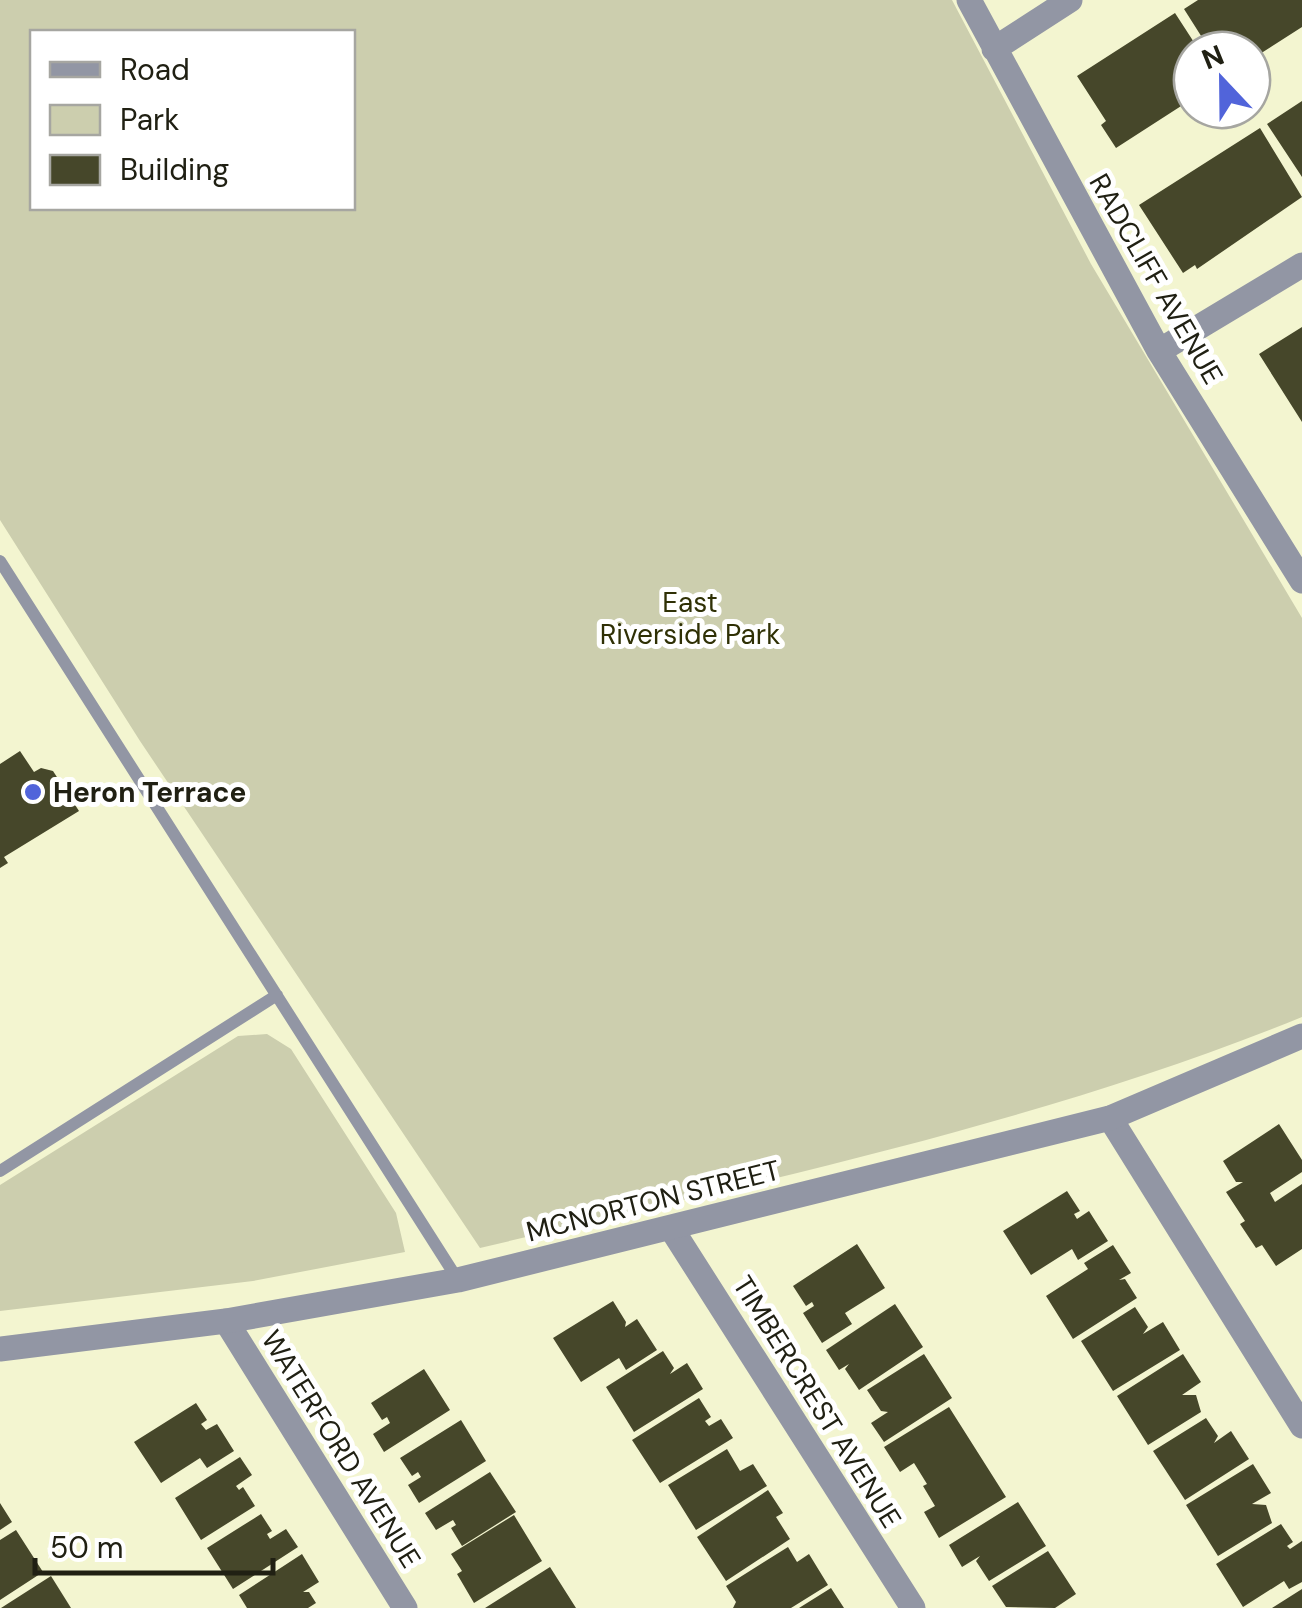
<svg xmlns="http://www.w3.org/2000/svg" width="1302" height="1608" font-family="'DM Sans',sans-serif">
<style>
.green{fill:#ccceae;fill-rule:evenodd}
.building{fill:#46472a}
.lines{fill:none;stroke-linecap:round;stroke-linejoin:round}
.service{stroke:#9296a4;stroke-width:12}
.minor{stroke:#9296a4;stroke-width:25}
.tertiary{stroke:#9296a4;stroke-width:25}
.poi-dot{fill:#5164da;stroke:#fff;stroke-width:4}
.labels{text-anchor:middle;dominant-baseline:central;stroke-width:10;stroke-linejoin:round;paint-order:stroke}
.street-label{font-size:28px;fill:#202013;stroke:#fff}
.park-label{font-size:28px;fill:#2f3005;stroke:#fff}
.poi-label{font-size:28px;font-weight:bold;fill:#202013;stroke:#fff;text-anchor:start}
</style>
<rect width="100%" height="100%" fill="#f3f5d0"/>
<path class="green" d="M0 0H952L1091 264 1302 618V1017C1038 1124 757 1182 480 1248L140 741 0 520ZM32 32H352V208H32Z
M267 1034 291 1049 396 1213 405 1252 253 1281 0 1311V1185L238 1036Z"/>
<path class="building" d="M1198 0H1302V27L1252 59V50H1210L1184 9Z
M1175 13 1199 50H1192V99L1116 148 1101 125 1106 121 1077 76Z
M1302 101V177L1267 124Z
M1260 128 1302 197 1197 269 1195 265 1183 273 1139 205Z
M1302 327V422L1259 354Z
M20 751 34 772 41 768 53 771 79 811 4 857 8 863 0 868V764Z
M1279 1124 1302 1160V1172L1270 1193 1275 1202 1302 1184V1249L1276 1266 1262 1245 1256 1248 1240 1224 1245 1221 1226 1192 1243 1182H1236L1223 1161Z
M1067 1191 1080 1211 1074 1214 1077 1219 1089 1211 1108 1241 1078 1260 1072 1249 1031 1275 1003 1231Z
M857 1244 885 1288 845 1313 852 1324 822 1343 803 1313 814 1306 812 1302 806 1306 793 1286Z
M1113 1245 1131 1273 1119 1280 1125 1279 1137 1298 1073 1339 1046 1296 1088 1269 1084 1263Z
M613 1301 626 1322 625 1327 637 1319 657 1350 626 1370 619 1358 581 1382 553 1338Z
M895 1304 923 1347 859 1390 845 1369 849 1364 839 1370 826 1350Z
M1135 1307 1148 1327 1143 1334 1163 1322 1180 1350 1113 1391 1081 1341Z
M663 1351 674 1368 670 1374 687 1363 703 1389 634 1432 606 1387Z
M924 1354 952 1398 884 1442 871 1423 888 1412 881 1411 867 1390Z
M1183 1354 1201 1382 1182 1395H1196L1201 1412 1148 1445 1117 1396Z
M424 1369 450 1410 384 1452 373 1434 390 1423 387 1417 382 1420 371 1403Z
M699 1398 711 1417 705 1421 709 1426 721 1419 733 1438 660 1483 632 1440Z
M196 1403 207 1420 201 1424 206 1430 217 1424 234 1451 207 1468 200 1458 161 1483 134 1442Z
M949 1407 1006 1497 939 1538 924 1512 935 1506 923 1486 927 1484 914 1463 900 1472 884 1447Z
M1206 1418 1218 1436 1214 1443 1231 1431 1249 1459 1185 1500 1153 1451Z
M461 1420 486 1461 419 1503 408 1485 421 1477 418 1472 412 1476 400 1458Z
M727 1449 740 1471 753 1464 767 1486 696 1530 668 1485Z
M240 1457 252 1475 236 1486 239 1490 243 1487 255 1506 201 1540 175 1498Z
M1253 1464 1271 1493 1252 1504 1266 1505 1272 1523 1218 1556 1186 1505Z
M490 1472 516 1512 462 1546 451 1528 456 1525 453 1520 436 1530 425 1513Z
M768 1490 783 1513 776 1517 790 1539 726 1581 697 1537Z
M1018 1502 1046 1546 989 1581 976 1561 980 1556 962 1567 949 1545Z
M0 1503 12 1522 0 1530Z
M261 1514 272 1531 267 1534 270 1539 286 1529 298 1547 233 1589 207 1548Z
M514 1515 542 1561 474 1603 457 1574 462 1571 451 1554Z
M1281 1524 1293 1542 1287 1546 1290 1549 1302 1541V1582L1289 1589 1284 1581 1243 1607 1216 1564Z
M16 1530 43 1572 0 1600V1540Z
M788 1547 797 1562 809 1554 828 1585 791 1608H733L736 1602 726 1586Z
M1048 1551 1076 1594 1055 1608 1006 1607 992 1586Z
M302 1554 319 1582 303 1592H309L316 1603 308 1608H247L239 1595Z
M550 1567 576 1608H485Z
M51 1576 71 1608H1Z
M831 1588 844 1608H799Z
M1302 1589V1608H1272Z"/>
<g class="lines">
<path class="service" d="M0 561 458 1280
M0 1171 277 995"/>
<path class="minor" d="M969 0 1159 351 1302 581
M994 49 1070 0
M1159 351 1302 265
M1110 1118 1302 1426
M671 1228 913 1608
M226 1321 405 1608"/>
<path class="tertiary" d="M0 1349 226 1321 458 1280 1110 1118 1302 1036"/>
</g>
<circle class="poi-dot" cx="33" cy="792" r="10"/>
<g class="labels">
<g class="street-label">
<text transform="translate(1156 279) rotate(60)">RADCLIFF AVENUE</text>
<text transform="translate(653 1201) rotate(-14)">MCNORTON STREET</text>
<text transform="translate(817 1402) rotate(58)">TIMBERCREST AVENUE</text>
<text transform="translate(341 1449) rotate(58)">WATERFORD AVENUE</text>
</g>
<g class="park-label">
<text x="690" y="602">East<tspan x="690" dy="32">Riverside Park</tspan></text>
</g>
<g class="poi-label">
<text x="53" y="792">Heron Terrace</text>
</g>
</g>
<rect x="30" y="30" width="325" height="180" fill="#ffffff" stroke="#a6a6a1" stroke-width="2.5"/>
<rect x="50" y="62" width="50" height="15" fill="#9296a4" stroke="#a6a6a1" stroke-width="2.5"/>
<text x="120" y="80" font-size="30" fill="#202013">Road</text>
<rect x="50" y="105" width="50" height="30" fill="#ccceae" stroke="#a6a6a1" stroke-width="2.5"/>
<text x="120" y="130" font-size="30" fill="#202013">Park</text>
<rect x="50" y="155" width="50" height="30" fill="#46472a" stroke="#a6a6a1" stroke-width="2.5"/>
<text x="120" y="180" font-size="30" fill="#202013">Building</text>
<g transform="translate(1222 80) rotate(338)"><circle r="48" fill="#ffffff" stroke="#a6a6a1" stroke-width="2.5"/>
<path d="M0-8L18 38L0 25L-18 38Z" fill="#5164da"/>
<text y="-15" font-size="28" font-weight="bold" text-anchor="middle" fill="#202013">N</text>
</g>
<path d="M35 1558v15h238v-15" fill="none" stroke="#202013" stroke-width="5"/>
<text x="50" y="1558" font-size="30" fill="#202013" stroke="#ffffff" stroke-width="8" paint-order="stroke">50 m</text>
</svg>
